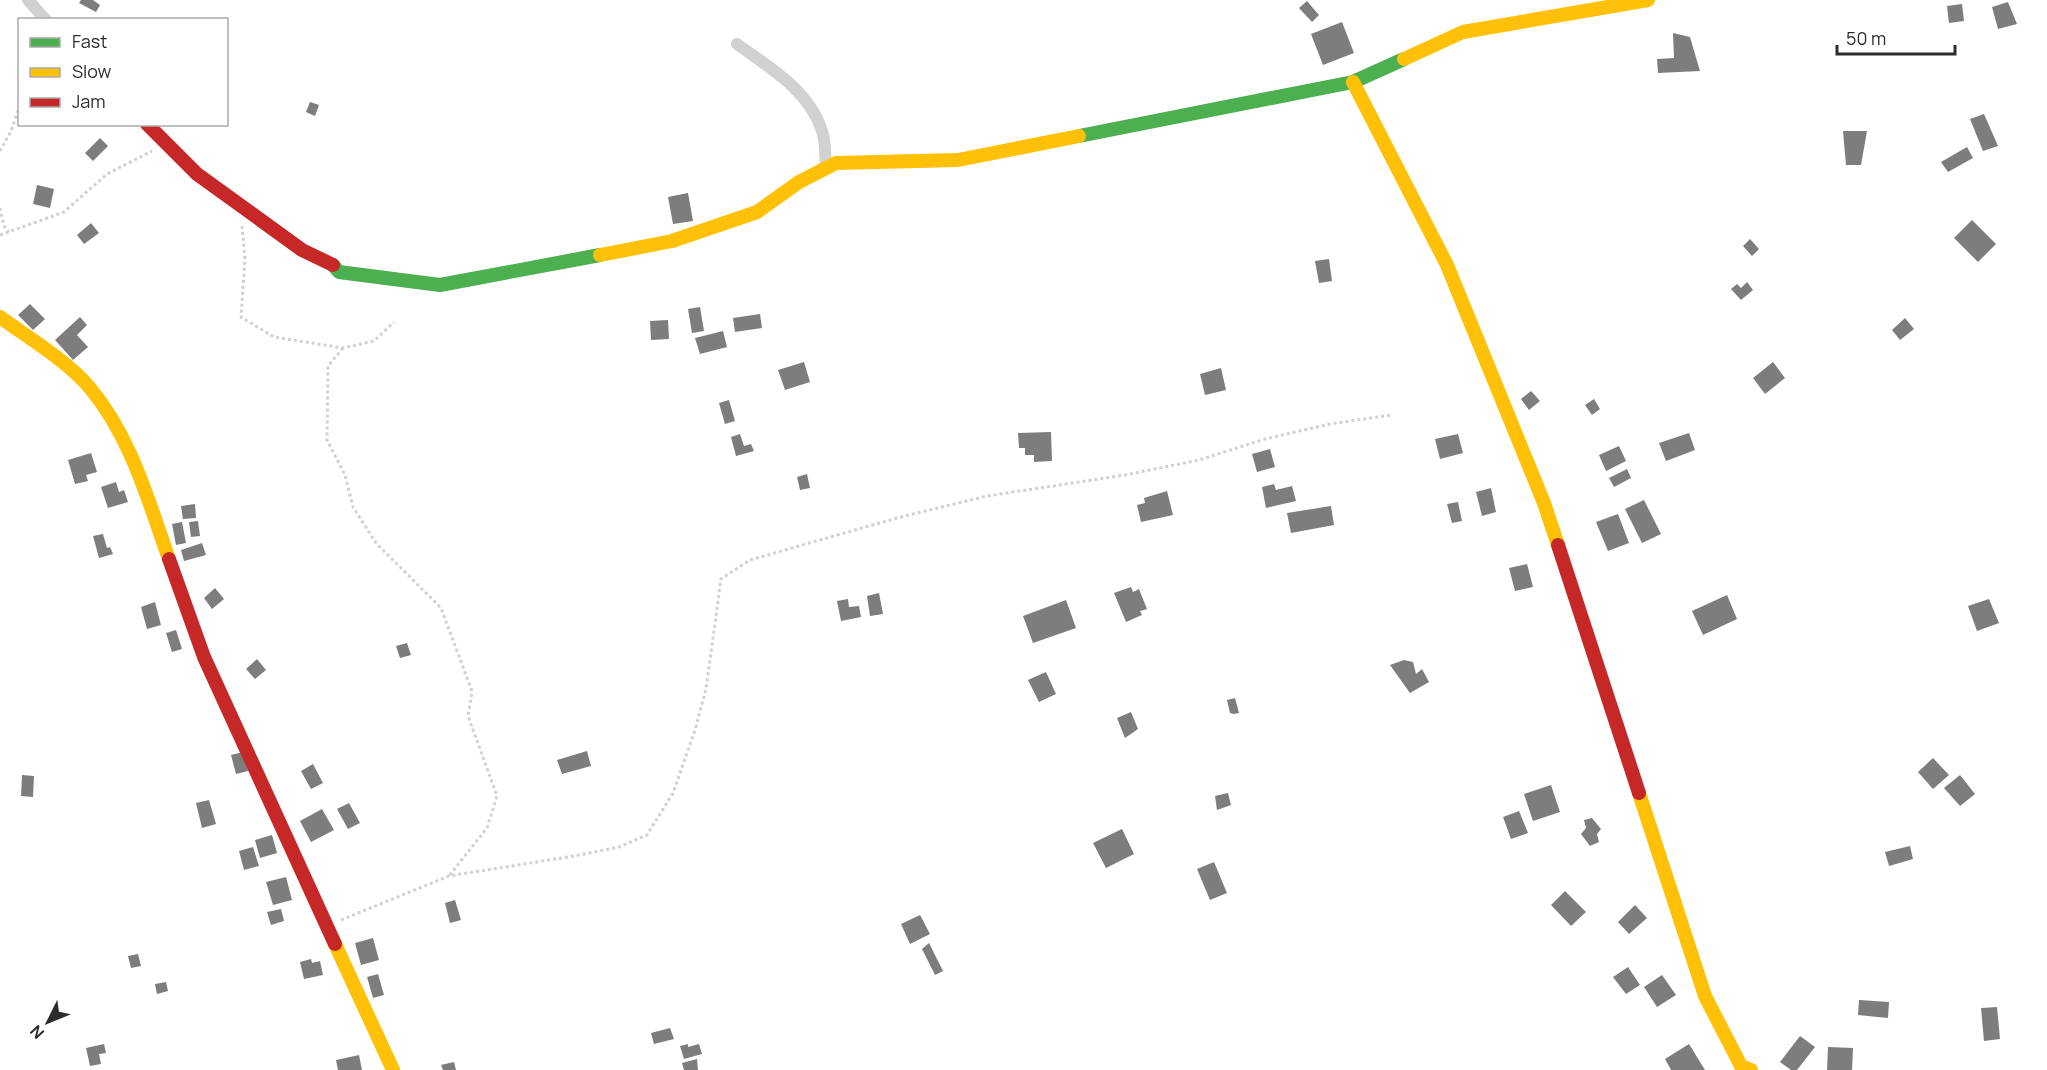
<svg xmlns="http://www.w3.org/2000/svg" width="2047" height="1070" font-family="Manrope,sans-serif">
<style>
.building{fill:#7d7d7d}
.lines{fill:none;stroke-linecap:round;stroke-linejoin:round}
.path{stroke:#d1d1d1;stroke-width:3;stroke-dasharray:3 3;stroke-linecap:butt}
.street{stroke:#d1d1d1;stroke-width:12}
.fast{stroke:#4caf50;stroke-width:14}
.slow{stroke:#ffc107;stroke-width:14}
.jam{stroke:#c62828;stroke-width:14}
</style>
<rect width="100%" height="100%" fill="#fff"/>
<path class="building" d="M81 0H93L100 5 96 12 79 3Z
M1307 1 1319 15 1312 22 1299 8Z
M2008 2 2017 24 1998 29 1992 7Z
M1962 4 1964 21 1949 23 1947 6Z
M1342 22 1354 53 1323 65 1311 34Z
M1673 33 1690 37 1700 71 1658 73 1657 59 1674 58Z
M310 102 319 105 315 116 306 112Z
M1984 114 1998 146 1983 151 1970 119Z
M1843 131H1867L1861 165H1846Z
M100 138 108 146 93 161 85 153Z
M1967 147 1973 158 1948 172 1941 162Z
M37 185 54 189 50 208 33 204Z
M688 193 693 221 673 224 668 197Z
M1972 220 1996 244 1978 262 1954 238Z
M91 223 99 233 84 244 77 235Z
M1750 239 1759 249 1752 256 1743 246Z
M1329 259 1332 281 1319 283 1315 261Z
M1747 282 1753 290 1741 300 1731 289 1737 284 1741 288Z
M30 304 45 319 33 330 18 315Z
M700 307 704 331 692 333 688 309Z
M760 314 762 328 735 332 733 318Z
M80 317 87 325 77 335 88 347 73 360 55 340Z
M1905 318 1914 329 1900 340 1892 330Z
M668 320 669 339 651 340 650 321Z
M723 331 727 347 700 354 695 338Z
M804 362 810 382 785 390 778 370Z
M1773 362 1785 378 1765 394 1753 378Z
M1221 368 1226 390 1205 395 1200 374Z
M1531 391 1540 401 1529 410 1521 399Z
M1594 399 1600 409 1592 415 1585 405Z
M729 400 735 421 725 424 719 403Z
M1051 432 1052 461 1034 462V455H1025V448H1019L1018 433Z
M1689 433 1695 450 1666 461 1659 443Z
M740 434 744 446 751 444 754 451 736 456 731 437Z
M1458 434 1463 453 1440 459 1435 439Z
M1619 446 1626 461 1606 471 1599 455Z
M1270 449 1275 467 1257 472 1252 454Z
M91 453 97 472 86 475 88 481 75 484 68 460Z
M1627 469 1631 478 1614 487 1609 478Z
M807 474 810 488 800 490 797 477Z
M116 482 119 492 124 490 128 502 108 508 101 487Z
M1274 484 1276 490 1292 486 1296 501 1266 508 1262 487Z
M1491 488 1496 512 1482 516 1476 492Z
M1167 491 1173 515 1141 522 1137 505 1145 503 1144 498Z
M1644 500 1661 534 1642 543 1625 509Z
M1458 502 1462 521 1452 523 1447 504Z
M195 504 196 518 183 519 181 506Z
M1331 506 1334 525 1291 533 1287 513Z
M1618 514 1629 543 1608 551 1596 522Z
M198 521 200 536 191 537 189 522Z
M182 522 186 543 176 545 172 524Z
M103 534 107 548 110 547 113 554 99 558 93 536Z
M202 543 206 555 184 561 181 550Z
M1527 564 1533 587 1515 591 1509 568Z
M1131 587 1133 592 1139 589 1147 609 1140 611 1142 615 1126 622 1114 593Z
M215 588 224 599 212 609 204 598Z
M879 593 883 614 870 616 867 596Z
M1727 595 1737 619 1703 635 1692 611Z
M848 599 849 607 859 606 861 617 841 621 837 601Z
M1989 599 1999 623 1977 631 1968 606Z
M1066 600 1076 628 1033 643 1023 616Z
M155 602 161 625 147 629 141 607Z
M176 630 182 649 172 652 166 633Z
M407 643 411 655 400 658 396 646Z
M257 659 266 670 255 679 246 669Z
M1404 660 1413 662 1416 674 1422 669 1429 682 1410 693 1390 665Z
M1046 672 1056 694 1039 702 1028 680Z
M1235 698 1239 713 1234 714 1230 713 1227 700Z
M1131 712 1138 729 1125 738 1117 718Z
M587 751 591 766 562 774 557 760Z
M243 752 248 771 236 774 231 755Z
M1933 758 1949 775 1933 789 1918 772Z
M313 764 323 783 311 789 301 771Z
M22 775 34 776 33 797 21 796Z
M1960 775 1975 794 1960 806 1944 788Z
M1551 785 1560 812 1533 821 1524 794Z
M1228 793 1231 805 1217 810 1215 796Z
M209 800 216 824 202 828 196 803Z
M349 803 360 823 348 829 337 809Z
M322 809 334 830 311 842 300 821Z
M1519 811 1528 833 1511 839 1503 817Z
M1592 818 1601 829 1597 834 1599 842 1590 846 1581 834 1586 828 1584 820Z
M1122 829 1134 854 1106 868 1093 843Z
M272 835 277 853 260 858 255 840Z
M1910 846 1913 859 1889 866 1885 852Z
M253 847 259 866 244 870 239 851Z
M1214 862 1227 893 1210 900 1197 869Z
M286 877 292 900 273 905 266 882Z
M1565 891 1586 912 1571 926 1551 905Z
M455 900 461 920 450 923 445 903Z
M1635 905 1647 918 1629 934 1618 922Z
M281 909 284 921 271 925 267 912Z
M920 915 930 934 910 944 901 924Z
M373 938 379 960 361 965 355 943Z
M929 943 943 971 935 975 922 949Z
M138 954 141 966 131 968 128 956Z
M311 959 312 963 320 961 323 975 304 979 300 962Z
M1628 967 1640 985 1626 994 1613 977Z
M378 974 384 995 373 998 367 977Z
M1662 975 1676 995 1657 1007 1644 987Z
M166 982 168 991 157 994 155 984Z
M1859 1000 1889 1002 1888 1018 1858 1015Z
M1997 1007 2000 1039 1984 1041 1981 1008Z
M670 1028 674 1039 654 1044 651 1033Z
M1800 1036 1815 1047 1797 1070H1791L1780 1062Z
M104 1044 106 1053 99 1054 101 1064 90 1066 86 1048Z
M688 1044V1047L699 1044 702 1054 684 1059 680 1046Z
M1689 1044 1705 1070H1671L1665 1059Z
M1828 1047 1853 1048 1852 1070H1827Z
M359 1055 362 1070H338L336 1060Z
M697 1059 698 1070H684L682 1063Z
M454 1062 456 1070H443L441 1065Z"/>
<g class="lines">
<path class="path" d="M0 151 11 131 20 105
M0 208 4 226 9 232
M242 226 245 259 241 317 274 337 343 348 374 341 394 322
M0 235 64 212 107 174 152 151
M343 348 328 366 327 440 345 475 353 507 376 543 441 608 472 691 468 716 497 796 487 828 449 876
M341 920 449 876 574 856 619 847 647 835 673 793 695 730 706 689 721 579 750 560 897 518 987 496 1125 475 1199 460 1265 439 1330 424 1391 415"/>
<path class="street" d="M28 0 46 20
M737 44C770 68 809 90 822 131 826 142 825 156 826 168"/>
<path class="fast" d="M1079 136 1353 82 1404 59
M333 265 339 272 440 285 600 255"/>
<path class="slow" d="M1404 59 1463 32 1648 0
M1353 82 1447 265 1544 503 1558 545
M600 255 672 241 757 212 799 182 836 163 958 160 1079 136
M0 317C30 339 66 360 90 388 131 437 148 500 169 559
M1639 793 1705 996 1741 1066 1751 1070
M335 944 393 1070"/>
<path class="jam" d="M147 124 197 174 302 250 333 265
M1558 545 1639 793
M169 559 204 657 335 944"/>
</g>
<rect x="18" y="18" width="210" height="108" fill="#ffffff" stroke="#ababab" stroke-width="1.5"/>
<rect x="30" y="38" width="30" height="9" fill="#4caf50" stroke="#ababab" stroke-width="1.5"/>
<text x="72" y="48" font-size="18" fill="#2c2c2c">Fast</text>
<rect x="30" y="68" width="30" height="9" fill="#ffc107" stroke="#ababab" stroke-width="1.5"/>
<text x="72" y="78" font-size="18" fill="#2c2c2c">Slow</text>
<rect x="30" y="98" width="30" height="9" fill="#c62828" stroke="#ababab" stroke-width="1.5"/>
<text x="72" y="108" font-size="18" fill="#2c2c2c">Jam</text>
<g transform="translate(48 1022) rotate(227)" stroke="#ffffff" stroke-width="4.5" paint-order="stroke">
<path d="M0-4.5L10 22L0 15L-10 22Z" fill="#2c2c2c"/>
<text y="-9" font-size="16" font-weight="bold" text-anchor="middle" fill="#2c2c2c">N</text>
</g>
<path d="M1837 45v9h118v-9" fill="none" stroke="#2c2c2c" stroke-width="3"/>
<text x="1846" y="45" font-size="18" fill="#2c2c2c" stroke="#ffffff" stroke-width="4.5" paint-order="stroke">50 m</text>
</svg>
